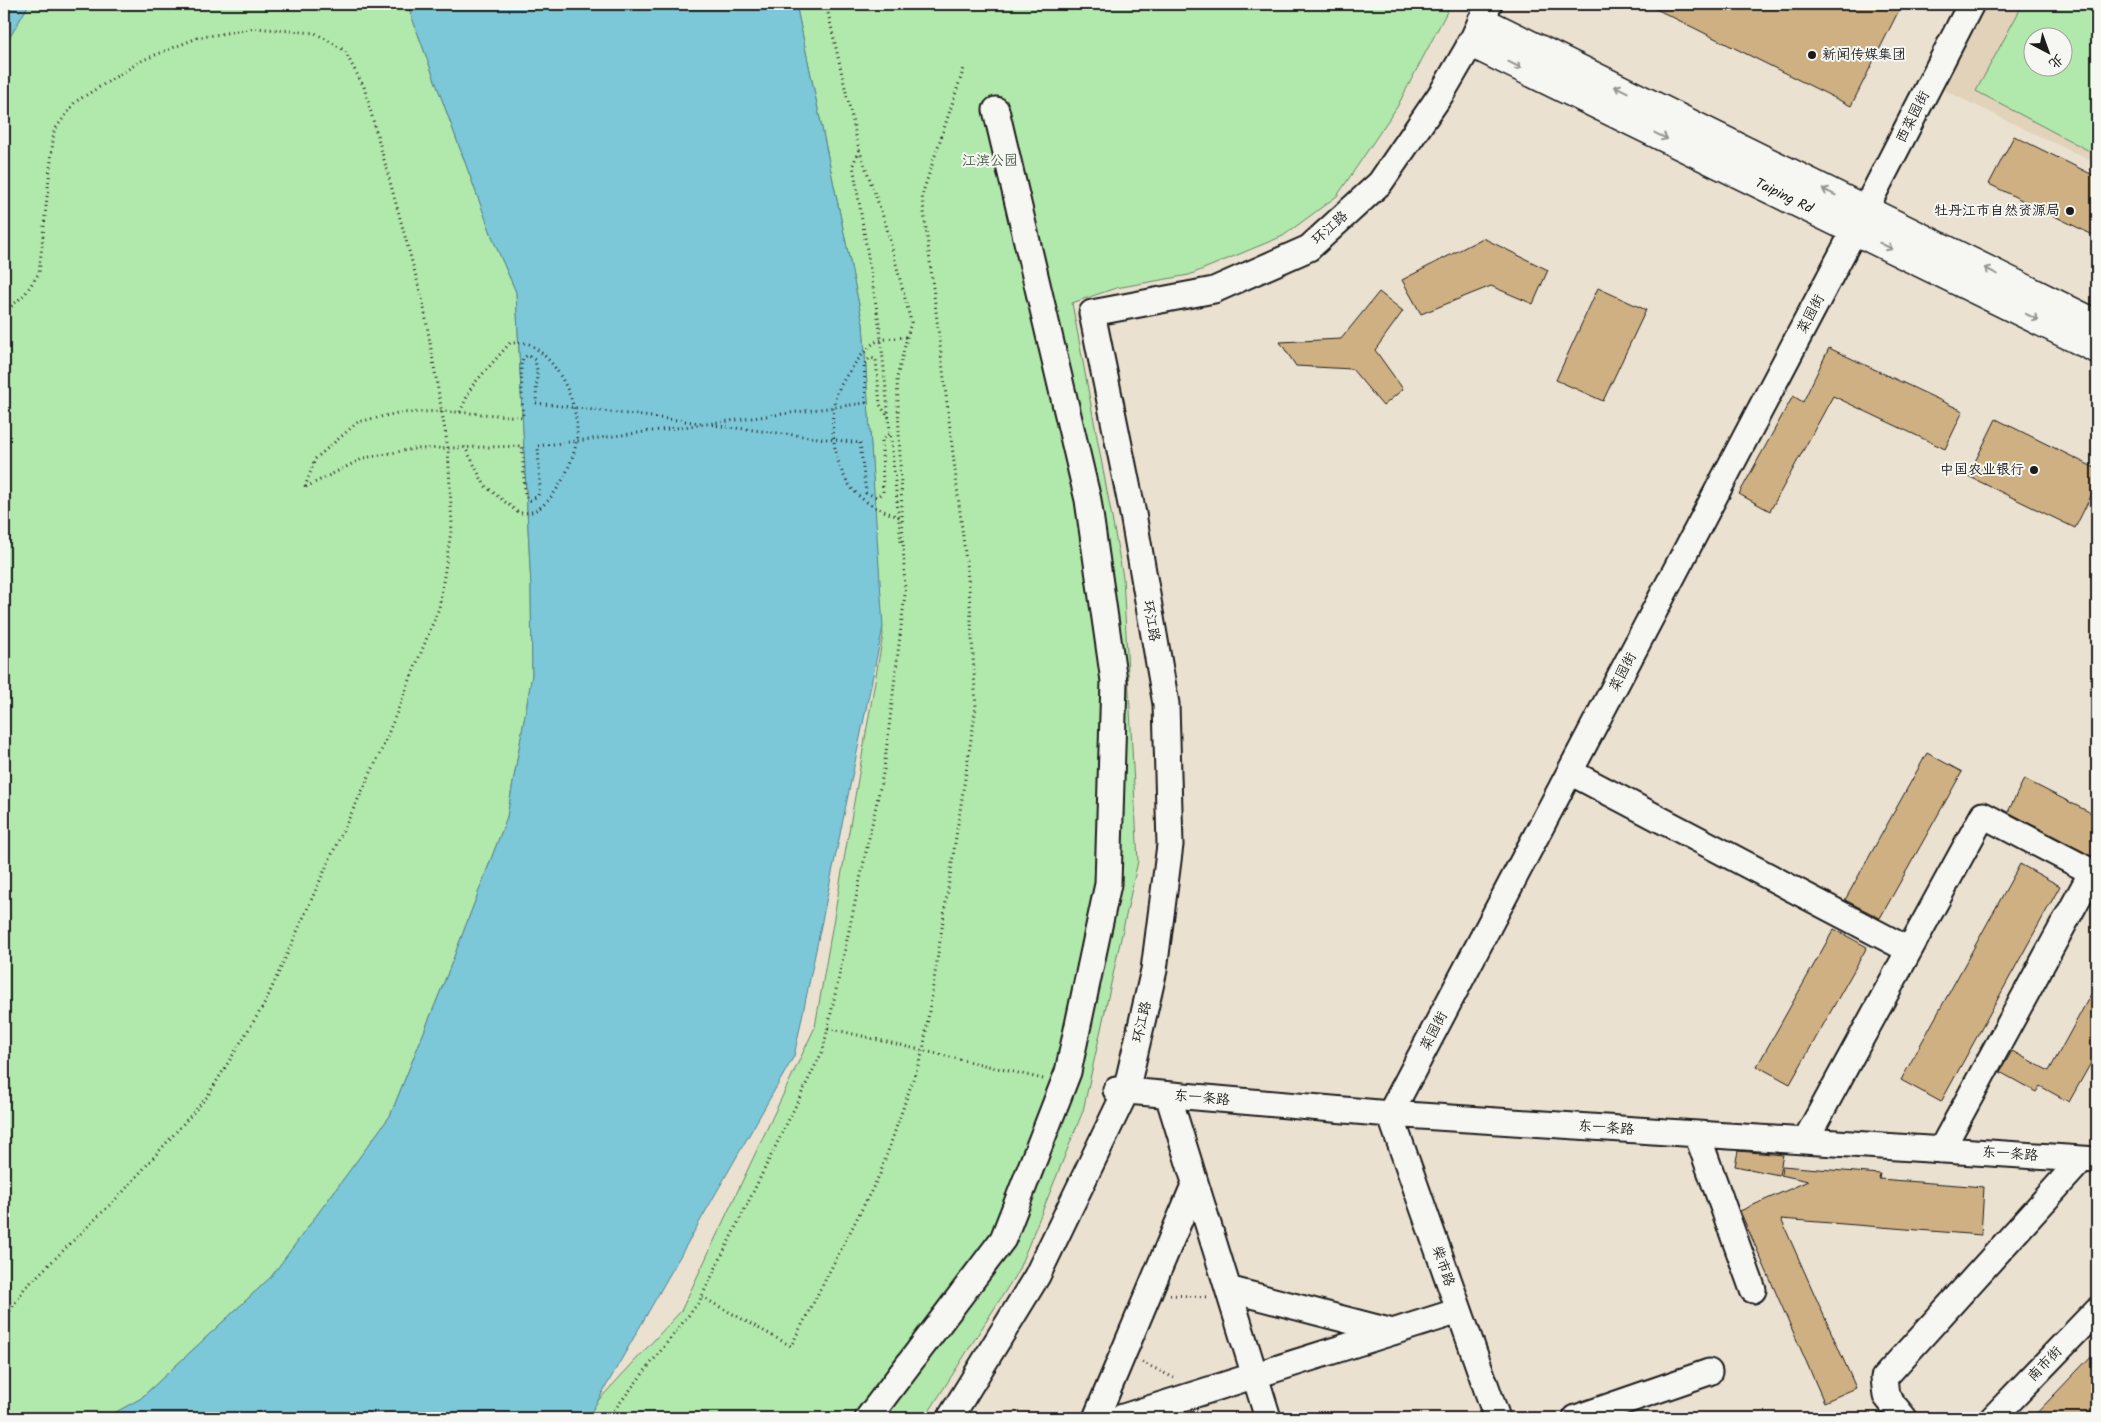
<svg xmlns="http://www.w3.org/2000/svg" width="2101" height="1422" font-family="Kalam,'LXGW WenKai TC',sans-serif">
<style>
.built{fill:#e2d2ba;fill-rule:evenodd}
.green{fill:#b1e8ab;stroke:#668264;fill-rule:evenodd}
.water{fill:#7bc8d9;stroke:#55838d}
.building{fill:#cfb083;stroke:#1c1c1c}
.lines{fill:none;stroke-linecap:round;stroke-linejoin:round}
.minor-casing{stroke:#1c1c1c;stroke-width:29}
.major-casing{stroke:#1c1c1c;stroke-width:31}
.path{stroke:#1c1c1c;stroke-width:3;stroke-dasharray:1 4;stroke-linecap:butt}
.minor{stroke:#f6f6f2;stroke-width:25}
.major{stroke:#f6f6f2;stroke-width:28}
.path-bridge{stroke:#1c1c1c;stroke-width:3;stroke-dasharray:1 4;stroke-linecap:butt}
.oneway{stroke:#949492}
.poi-dot{fill:#1c1c1c;stroke:#f6f6f2;stroke-width:2}
.labels{text-anchor:middle;dominant-baseline:central;stroke-width:4;stroke-linejoin:round;paint-order:stroke}
.poi-label{font-size:14px;fill:#1c1c1c;stroke:#f6f6f2;text-anchor:end}
.street-label{font-size:14px;fill:#1c1c1c;stroke:#f6f6f2}
.park-label{font-size:14px;fill:#495947;stroke:#f6f6f2}
</style>
<rect width="100%" height="100%" fill="#eae1d1"/>
<filter id="ink" filterUnits="userSpaceOnUse"><feTurbulence type="fractalNoise" baseFrequency=".02" numOctaves="2"/><feDisplacementMap in="SourceGraphic" scale="10" xChannelSelector="R" yChannelSelector="G"/><feConvolveMatrix kernelMatrix="1 2 1 2 8 2 1 2 1" color-interpolation-filters="sRGB"/></filter>
<g filter="url(#ink)">
<path class="built" d="M1979 4H2097V164L1938 87ZM2034 38H2064V68H2034Z"/>
<path class="green" d="M29 4H407L495 244 516 292 531 587 532 675 507 817 447 975 390 1116 271 1277 140 1399 105 1418H4V47Z
M796 4H1451L1397 107 1337 196 1283 236 1189 275 1116 288 1072 303 1123 577 1138 861 1083 1111 1018 1271 925 1418H582L681 1311 815 1027 883 635 863 324Z
M2023 4H2097V155L1976 91ZM2034 38H2064V68H2034Z"/>
<path class="water" d="M4 4H29L4 47Z
M407 4H796L863 324 883 627 794 1056 588 1418H105L140 1399 271 1277 390 1116 447 975 507 817 532 675 531 587 516 292 495 244Z"/>
<path class="building" d="M1646 4H1902L1851 106Z
M2014 136 2097 177V237L1989 184Z
M1483 238 1548 270 1533 304 1491 286 1421 314 1402 280Z
M1598 288 1646 310 1603 401 1556 380Z
M1379 292 1403 311 1375 350 1403 389 1383 406 1352 369 1296 366 1280 342 1341 339Z
M1829 348 1963 411 1945 449 1833 396 1770 511 1739 494 1793 396 1803 402Z
M1996 419 2097 469V497L2092 494 2075 528 1968 476Z
M1927 753 1962 772 1880 918 1845 900Z
M2024 779 2097 816V859L2008 812Z
M2020 864 2060 886 1941 1102 1901 1080Z
M1834 929 1867 947 1790 1084 1757 1066Z
M2097 983V1052L2069 1102 2040 1086 2036 1092 2000 1072 2012 1051 2049 1071Z
M1738 1151 1783 1155 1779 1175 1735 1166Z
M1782 1166 1880 1174 1879 1179 1984 1187 1981 1235 1781 1219 1856 1388 1824 1402 1740 1211 1808 1181 1781 1175Z
M2097 1350V1418H2032Z"/>
<g class="lines">
<defs>
<path id="minor" d="M1570 772 1909 950
M1116 1090 1390 1114 2097 1160
M1168 1095 1268 1418
M1697 1134 1753 1290
M1805 1141 1983 815 2092 872 1941 1150
M1228 1289 1393 1332
M868 1418 1003 1239 1068 1072 1108 884 1114 681 1088 500 996 110
M950 1418 1037 1276 1126 1091 1154 970 1170 845 1166 704 1133 514 1092 313 1214 290 1309 248 1380 183 1443 91 1471 43 1489 4
M1096 1418 1195 1183
M1120 1418 1459 1311
M1497 1418 1390 1114 1865 210 1971 4
M1576 1418 1709 1372
M1904 1418 1886 1396 1884 1378 2082 1159
M1993 1418 2097 1310"/>
<path id="major" d="M1482 21 2097 324
M1471 43 2097 349"/>
</defs>
<use href="#minor" class="minor-casing"/>
<use href="#major" class="major-casing"/>
<path class="path" d="M859 150 853 165 880 329 901 542
M4 313 25 294 39 273 54 131 75 102 143 60 197 38 255 28 315 33 344 50 364 87 423 302 448 448 452 525 439 608 382 749 332 854 265 1003 207 1097 123 1192 24 1289 4 1320
M866 403 864 364 870 358 876 359 880 405 889 418
M460 412 472 386 510 343C516 343 524 342 529 344 558 360 577 400 577 432 578 455 556 502 534 511 530 513 524 513 519 513L485 486 465 447
M860 443 866 493 877 497 883 492 882 440 890 434
M305 487 315 459 358 422 398 413 442 411 523 417 521 365 523 358 528 355 535 360 537 370 536 403
M306 487 364 458 413 449 522 446 525 496 530 500 538 496 540 487 538 446
M899 517C885 512 867 505 856 493 834 471 828 424 836 396 840 382 862 352 874 343 881 338 898 338 907 337
M828 1028 1043 1079
M1170 1295 1208 1297
M702 1297 791 1346 880 1174 923 1051 976 707 969 587 922 195 964 68
M1142 1362 1174 1378
M2028 1413 2035 1418
M608 1418 699 1302 823 1050 884 769 905 594 897 377 911 322 886 225 859 149 826 4"/>
<use href="#minor" class="minor"/>
<use href="#major" class="major"/>
<path class="path-bridge" d="M536 403 701 423
M712 425 860 443
M538 446 866 403"/>
</g>
<defs><path id="oneway-shaft" d="M-6 0H5M1.5-3L5.5 0L1.5 3" fill="none" stroke-width="1.6" stroke-linecap="round" stroke-linejoin="round" transform="scale(1.25)"/></defs>
<g class="oneway">
<use href="#oneway-shaft" transform="translate(1515 65) rotate(26)"/>
<use href="#oneway-shaft" transform="translate(1621 89) rotate(-154)"/>
<use href="#oneway-shaft" transform="translate(1661 136) rotate(26)"/>
<use href="#oneway-shaft" transform="translate(1829 192) rotate(-154)"/>
<use href="#oneway-shaft" transform="translate(1886 246) rotate(26)"/>
<use href="#oneway-shaft" transform="translate(1991 271) rotate(-154)"/>
<use href="#oneway-shaft" transform="translate(2032 317) rotate(26)"/>
</g>
</g>
<g class="poi-dot">
<circle cx="1812" cy="55" r="5"/>
<circle cx="2070" cy="211" r="5"/>
<circle cx="2034" cy="470" r="5"/>
</g>
<g class="labels">
<g class="poi-label">
<text x="1822" y="55" text-anchor="start">新闻传媒集团</text>
<text x="2060" y="211">牡丹江市自然资源局</text>
<text x="2024" y="470">中国农业银行</text>
</g>
<g class="street-label">
<text transform="translate(1913 117) rotate(-63)">西菜园街</text>
<text transform="translate(1784 196) rotate(26)">Taiping Rd</text>
<text transform="translate(1330 228) rotate(-42)">环江路</text>
<text transform="translate(1811 314) rotate(-62)">菜园街</text>
<text transform="translate(1151 621) rotate(80)">环江路</text>
<text transform="translate(1623 672) rotate(-62)">菜园街</text>
<text transform="translate(1142 1022) rotate(-77)">环江路</text>
<text transform="translate(1434 1031) rotate(-62)">菜园街</text>
<text transform="translate(1202 1098) rotate(5)">东一条路</text>
<text transform="translate(1606 1128) rotate(4)">东一条路</text>
<text transform="translate(2010 1154) rotate(4)">东一条路</text>
<text transform="translate(1443 1266) rotate(71)">柴市路</text>
<text transform="translate(2045 1364) rotate(-46)">南市街</text>
</g>
<g class="park-label">
<text x="990" y="161">江滨公园</text>
</g>
</g>
<rect width="2101" height="1422" fill="none" stroke="#f6f6f2" stroke-width="20"/>
<rect x="10" y="10" width="2081" height="1402" fill="none" stroke="#1c1c1c" stroke-width="2" filter="url(#ink)"/>
<g transform="translate(2048 52) rotate(139)"><circle r="24" fill="#f6f6f2" stroke="#9f9f9c"/>
<path d="M0-4L9 19L0 12L-9 19Z" fill="#1c1c1c"/>
<text y="-8" font-size="14" font-weight="bold" text-anchor="middle" fill="#1c1c1c">北</text>
</g>
</svg>
